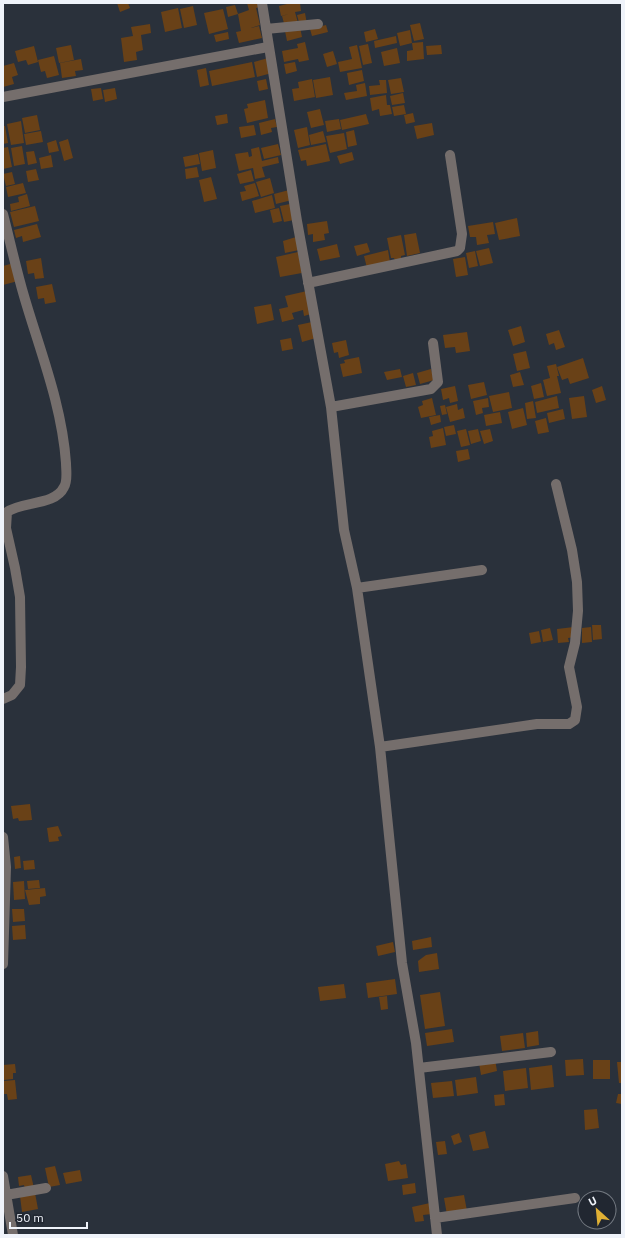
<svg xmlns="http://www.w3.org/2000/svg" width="625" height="1238" font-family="'IBM Plex Sans',sans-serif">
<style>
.building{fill:#694117}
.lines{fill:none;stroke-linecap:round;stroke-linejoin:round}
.minor{stroke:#756e6c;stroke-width:10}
</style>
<rect width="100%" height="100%" fill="#2a313b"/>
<path class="building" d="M117 3H128L130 8 120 12Z
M247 3H259L260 7 256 8 260 25 251 28 259 26 262 38 239 43 236 32 241 31 238 14 228 17 226 7 235 5 238 14 249 10Z
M291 3H300L301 11 295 12 298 23 285 27 282 16 289 14 281 16 279 6Z
M193 6 197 25 184 28 180 9Z
M178 8 182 28 165 32 161 12Z
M223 9 228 29 209 34 204 13Z
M305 13 307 24 300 26 297 15Z
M420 23 424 39 414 41 410 25Z
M150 24 151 33 141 35 143 50 136 52 137 60 124 62 121 38 133 36 131 27Z
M326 25 328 32 312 36 310 29Z
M300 27 302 37 287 41 285 31Z
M375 29 378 39 366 42 364 32Z
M410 30 412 43 423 42 424 59 407 61V51L413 50 412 43 400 46 397 33Z
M228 32 229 39 216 42 214 35Z
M396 36 397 43 375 48 374 41Z
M305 42 309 60 299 62 298 59 284 62 282 51 298 48 297 44Z
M368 44 372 63 363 65 359 46Z
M71 45 74 60 59 63 56 48Z
M357 45 362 68 340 72 338 62 352 59 349 47Z
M441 45 442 54 427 55 426 46Z
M34 46 38 62 28 65 26 60 18 62 15 51Z
M397 48 400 63 384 66 381 52Z
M333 51 337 64 327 67 323 54Z
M54 56 59 75 47 78 45 71 41 72 38 60Z
M268 58 272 73 257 77 254 62Z
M81 59 83 70 75 71 76 76 62 78 60 63Z
M252 62 255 77 212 86 209 71Z
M295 62 297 71 286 74 284 64Z
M14 63 18 75 12 77 14 84 3 87V66Z
M206 68 209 85 200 87 197 70Z
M362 70 364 81 349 85 347 73Z
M330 77 333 95 316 98 313 80Z
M401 78 404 92 391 94 388 80Z
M266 79 268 89 259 91 257 81Z
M312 79 315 97 294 101 292 89 299 88 298 82Z
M379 80H386L387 93 370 95 369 86 380 85Z
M365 83 367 96 346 100 344 93 357 91 356 85Z
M101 88 103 99 93 101 91 89Z
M115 88 117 99 105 102 103 90Z
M403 93 405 103 392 105 390 96Z
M386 95 387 105H390L392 114 380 116 379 109 372 111 370 98Z
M265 100 268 118 247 123 244 109 248 108 247 104Z
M404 105 406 114 394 116 392 107Z
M320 109 324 125 311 128 307 112Z
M413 113 415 122 406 124 404 115Z
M227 114 228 123 217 125 215 116Z
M366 114 369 124 342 130 340 120Z
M37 115 40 130 25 133 22 118Z
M275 119 277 127 271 128 272 132 261 135 259 123Z
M339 119 341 129 327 132 325 121Z
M21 121 24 143 11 145 7 124Z
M432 123 434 135 417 139 414 126Z
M254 125 256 135 241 138 239 127Z
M3 126H5L8 143 3 144Z
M307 127 310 145 298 148 294 130Z
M354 130 357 145 348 147 346 132Z
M41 131 43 142 26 145 24 134Z
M323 131 326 142 311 145 309 135Z
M344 133 347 149 330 153 326 136Z
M68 139 73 158 64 161 59 142Z
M56 140 59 151 49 153 47 143Z
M278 144 281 155 264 159 261 148Z
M326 144 330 161 307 166 306 160 301 161 298 150Z
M22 146 25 164 14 166 11 148Z
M8 147 12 167 3 169V148Z
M259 147 262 161 278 157 279 163 262 167 265 177 255 179 253 168 239 171 235 154 248 152 249 157 252 156 251 149Z
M213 150 216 168 202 171 199 153Z
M34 151 37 163 28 165 26 152Z
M352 152 354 160 340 164 337 156Z
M198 154 200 164 185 167 183 157Z
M51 155 53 167 41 169 39 158Z
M197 167 199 177 186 179 185 169Z
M36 169 39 180 28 182 26 171Z
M251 170 254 181 240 184 237 174Z
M12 172 15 184 6 186 3 174Z
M211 177 217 199 204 202 199 180Z
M270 178 274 193 261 197 256 182Z
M23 183 26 193 8 197 6 187Z
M255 183 259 196 242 201 240 192 246 191 244 186Z
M289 190 292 200 276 204 274 194Z
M27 194 30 206 11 211 10 204 19 202 18 197Z
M272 195 275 208 255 213 252 201Z
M290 204 294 220 284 222 280 206Z
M35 206 39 221 14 227 10 212Z
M279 208 282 221 273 223 270 210Z
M517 218 520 236 499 240 495 223Z
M327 221 329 233 324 234 325 240 313 242V234L308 235 307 224Z
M493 222 495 234 487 235 489 243 477 245 476 237H470L468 226Z
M37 224 41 237 23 242 22 236 16 238 14 230Z
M416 233 420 253 407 256 404 235Z
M401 235 405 255 401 256V259L395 260 394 258H391L387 238Z
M296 237 299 250 285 253 283 241Z
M367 243 370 252 357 256 354 246Z
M337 244 340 257 320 261 317 249Z
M489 248 493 263 480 266 476 251Z
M388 250 390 262 367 268 364 256Z
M475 251 478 266 469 268 466 253Z
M298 252 302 273 280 277 276 257Z
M465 257 468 275 456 277 453 259Z
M41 258 44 278 35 279 34 273 28 274 26 261Z
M14 263 18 281 3 285V266Z
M52 284 56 302 45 304 44 298 38 299 36 287Z
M307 291 311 314 304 316 303 310 292 313 294 319 282 322 279 309 288 307 285 296Z
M271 304 274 320 257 324 254 307Z
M312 322 316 338 302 342 298 325Z
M521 326 525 342 513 346 508 330Z
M559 330 565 347 556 350 554 343 549 345 546 334Z
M467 332 470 351 456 353 455 347 445 348 443 335Z
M291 338 293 349 282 351 280 340Z
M346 340 349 355 339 358 338 352 334 353 332 343Z
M526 351 530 368 517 371 513 354Z
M359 357 362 373 343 377 340 364 345 363 344 360Z
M583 358 589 378 570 384 568 378 562 380 557 367Z
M556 364 559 376H557L561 393 547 396 543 380 550 378 547 366Z
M400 369 402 377 387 380 384 372Z
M431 369 434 380 420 384 417 373Z
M520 372 524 385 513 387 510 375Z
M413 373 416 385 406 387 403 376Z
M484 382 487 395 471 399 468 385Z
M541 383 544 397 534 399 531 386Z
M455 386 458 401 450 403 449 398 443 400 441 389Z
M602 386 606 400 596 403 592 390Z
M509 392 512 408 493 412 489 396Z
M557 396 559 408 537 413 535 402Z
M584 396 587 417 572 419 569 398Z
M432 398 436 415 421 418 418 407 423 405 422 401Z
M488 398 489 407 482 408 483 413 476 415 473 401Z
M533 401 536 418 527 419 525 403Z
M457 404 458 410 463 408 465 418 450 422 446 407Z
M445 405 447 414 442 415 440 406Z
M523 408 527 425 512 429 508 412Z
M563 409 565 419 549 423 547 413Z
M500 412 502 423 486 426 484 415Z
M440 415 441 422 431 425 429 417Z
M546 418 549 432 538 434 535 421Z
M454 425 456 434 446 436 444 427Z
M443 428 446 445 431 448 429 437 433 436 432 431Z
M466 429 470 445 461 447 457 431Z
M478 429 481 441 471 444 468 431Z
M490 429 493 441 484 444 480 431Z
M468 449 470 459 458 462 456 451Z
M592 625H601L602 639 593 640Z
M574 627 575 637 568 638 569 642 558 643 557 629Z
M591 627 592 642 582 643V628Z
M550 628 553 640 543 642 541 630Z
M539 631 541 642 531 644 529 633Z
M30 804 32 820 19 821 18 818 13 819 11 806Z
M58 826 62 836 58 837 59 841 49 842 47 828Z
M20 856 21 868 15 869 14 857Z
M34 860 35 869 24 870 23 861Z
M39 880 40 888 28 889 27 881Z
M24 881 25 899 14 900 13 882Z
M45 888 46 896 40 897V904L29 905 25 890Z
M12 909H24L25 921 13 922Z
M25 925 26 939 13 940 12 926Z
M431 937 432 947 413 950 412 941Z
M393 942 395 952 378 956 376 946Z
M437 953 439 969 419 972 418 961 426 955Z
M395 979 397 994 368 998 366 983Z
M344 984 346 998 320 1001 318 987Z
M440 992 445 1026 425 1029 420 995Z
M387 996 388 1009 381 1010 379 997Z
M452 1029 454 1042 427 1046 425 1033Z
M538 1031 539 1045 527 1047 526 1033Z
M523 1033 525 1048 502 1051 500 1036Z
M495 1059 497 1071 481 1075 479 1063Z
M583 1059 584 1075 566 1076 565 1060Z
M593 1060H610V1079H593Z
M617 1062H622V1083H619Z
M15 1064 16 1073H13V1079L4 1080 3 1065Z
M552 1065 554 1087 531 1090 529 1068Z
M526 1068 528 1088 505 1091 503 1071Z
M476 1077 478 1093 457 1096 455 1080Z
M15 1080 17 1099 8 1100 7 1094H3V1081Z
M452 1081 454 1096 433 1098 431 1083Z
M504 1094 505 1105 495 1106 494 1095Z
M618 1094H622V1104L616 1103Z
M597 1109 599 1128 585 1130 584 1110Z
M485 1131 489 1148 473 1151 469 1135Z
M459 1133 462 1142 454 1145 451 1136Z
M445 1141 447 1154 438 1155 436 1142Z
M399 1161 401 1165 406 1164 408 1178 388 1181 385 1164Z
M55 1166 60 1185 49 1187 45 1168Z
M80 1170 82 1181 66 1184 63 1173Z
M31 1175 34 1188 25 1189 24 1185 19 1186 18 1177Z
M415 1183 416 1193 403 1195 402 1185Z
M35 1193 38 1209 22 1212 20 1196Z
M464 1195 467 1211 447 1215 444 1198Z
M430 1203 432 1214 423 1215 424 1221 415 1222 412 1207Z"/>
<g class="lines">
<path class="minor" d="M262 3 297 221 331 407 344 530 357 588 380 747 402 963 416 1043 437 1235
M266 29 318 24
M3 97 268 47
M3 214C10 241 16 269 24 296 40 351 62 405 66 463 66 470 68 481 64 487 55 506 22 501 7 512L6 528 15 568 20 597 21 667 20 685 12 695 3 699
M308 283 457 251 460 248 462 234 450 155
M331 407 431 389 438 382 433 343
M357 588 482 570
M380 747 537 724H569L575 720 577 707 569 667 575 643 578 611 577 582 572 550 556 484
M3 837 6 867 3 964
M419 1068 551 1052
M3 1176 13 1235
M6 1195 46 1188
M435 1218 575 1198"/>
</g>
<rect width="625" height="1238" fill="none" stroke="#eff3fa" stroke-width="8"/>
<g transform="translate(597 1210) rotate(333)"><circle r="19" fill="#212731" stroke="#737981"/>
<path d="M0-3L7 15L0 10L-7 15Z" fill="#e0b034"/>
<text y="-6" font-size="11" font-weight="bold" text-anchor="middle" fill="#eff3fa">U</text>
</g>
<path d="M10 1222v6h77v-6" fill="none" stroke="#eff3fa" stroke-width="2"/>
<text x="16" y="1222" font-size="12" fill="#eff3fa" stroke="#212731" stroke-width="3" paint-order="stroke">50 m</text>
</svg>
